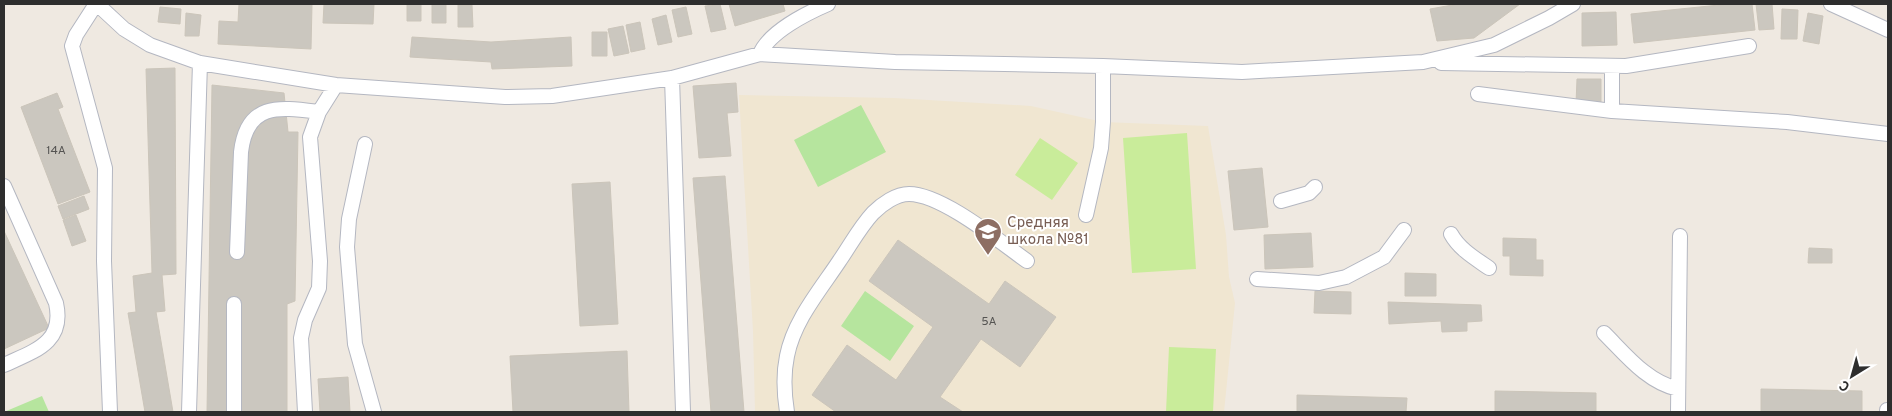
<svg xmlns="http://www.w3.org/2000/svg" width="1892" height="416" font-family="Overpass,sans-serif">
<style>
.education{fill:#f0e6d1}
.green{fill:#b6e59e}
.pitch{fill:#c9ec9a}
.building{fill:#cbc7bf;stroke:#cbc5ba}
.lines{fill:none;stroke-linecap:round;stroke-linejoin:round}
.service-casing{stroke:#b4b7c1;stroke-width:16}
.service{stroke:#fff;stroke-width:14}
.labels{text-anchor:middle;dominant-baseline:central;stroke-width:4;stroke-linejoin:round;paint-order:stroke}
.number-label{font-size:12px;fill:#555452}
.education-label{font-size:15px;fill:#785e54;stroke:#fff;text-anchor:start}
</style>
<rect width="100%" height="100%" fill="#efe9e1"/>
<path class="education" d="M739 95 894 98 1031 106 1103 122 1208 126 1226 235 1229 277 1235 303 1224 412H755L753 331Z"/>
<path class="green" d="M861 105 886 152 818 187 794 140Z
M865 291 914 326 890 361 841 326Z
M42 396 49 412H4Z"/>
<path class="pitch" d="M1187 133 1196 269 1132 273 1123 138Z
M1040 138 1078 163 1052 200 1015 175Z
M1169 347 1216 349 1213 412H1166Z"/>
<path class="building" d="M239 4H312L311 49 218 44 219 21 238 22Z
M324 4H374L373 24 323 23Z
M407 4H421V21H407Z
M432 4H446V23H432Z
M720 4 726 29 711 32 705 6Z
M729 4H783L785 11 735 26Z
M1458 4H1520L1474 38 1437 41 1430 9Z
M1729 4H1752L1755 30 1634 43 1631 14Z
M1756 4H1772L1774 29 1759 30Z
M458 5H472L473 27H458Z
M160 7 181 9 180 24 158 22Z
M686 7 692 34 678 37 672 10Z
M1782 9 1798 10 1797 39H1781Z
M1616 12 1617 45 1582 46V13Z
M186 13 201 15 199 36H185Z
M1808 13 1823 16 1819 44 1803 41Z
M666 15 672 42 658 45 652 19Z
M640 22 645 49 631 52 626 25Z
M623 26 629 53 614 56 608 29Z
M592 32H607V56H592Z
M412 37 491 42 571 37 572 66 492 69 491 62 410 57Z
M175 68 176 274 162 275 165 311 156 312 173 412H145L128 313 136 312 133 276 152 273 146 69Z
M1577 79H1601V104H1576Z
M736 83 738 112 727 113 731 156 699 158 693 86Z
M212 85 284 93 288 132H298L295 301 287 304V412H207Z
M57 93 63 107 58 109 90 192 58 204 21 107Z
M1262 168 1268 227 1234 230 1228 171Z
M725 176 744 412H711L693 178Z
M610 182 618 324 580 326 572 184Z
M84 196 89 209 63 219 58 206Z
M76 215 86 241 72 246 63 220Z
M4 231 49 328 4 349Z
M1311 233 1313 267 1265 269 1264 235Z
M1503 238 1536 239V260H1543V276L1510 275V256H1503Z
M898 240 989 304 1005 281 1056 317 1020 367 981 339 940 397 963 412H836L812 395 847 345 896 380 933 327 869 281Z
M1809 248 1832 249V263H1808Z
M1405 273 1436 274V296H1405Z
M1315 291 1351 292V314L1314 313Z
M1388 302 1481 305 1482 321 1467 322V331L1442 332 1441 321 1389 324Z
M627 351 629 412H513L510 356Z
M348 377 350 412H320L318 379Z
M1761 389 1862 391V412H1761Z
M1495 391 1596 393V412H1495Z
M1297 395 1407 398 1406 412H1297Z"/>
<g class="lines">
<defs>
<path id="service" d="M96 4 76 35 72 46 105 168 104 261 110 412
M97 4 124 29 150 45 200 63 336 85 505 97 552 96 672 78 760 54 895 62 1103 66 1242 72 1423 62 1494 45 1549 18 1573 4
M1831 4 1888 30
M760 54C769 32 807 13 828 4
M1441 63 1626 66 1749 46
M1612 67V111L1787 122 1888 134
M672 78 683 411
M1478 94 1612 111
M365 144 349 219 347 247 355 344 374 412
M4 186 56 303C65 343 34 351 4 365
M1281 201 1309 193 1315 187
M1086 215 1101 148 1103 122V66
M1451 234C1459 249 1476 259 1489 268
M237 252 241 152C247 102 279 107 319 112
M1257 279 1319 283 1346 277 1384 257 1404 230
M1604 333C1626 355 1647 382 1678 389
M1887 410H1888
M189 412 200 63
M234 412V304
M305 412 301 338 305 320 319 288 320 261 310 137 319 112 336 85
M787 412C784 393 783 375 787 356 794 320 821 289 840 260 851 244 860 227 873 213 882 204 896 194 909 194 942 194 1000 242 1027 261
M1678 412 1680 236"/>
</defs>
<use href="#service" class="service-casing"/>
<use href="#service" class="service"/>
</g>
<defs>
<symbol id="school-pin" viewBox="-11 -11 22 30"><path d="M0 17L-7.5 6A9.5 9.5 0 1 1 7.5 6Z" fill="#8d6e63" stroke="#fff"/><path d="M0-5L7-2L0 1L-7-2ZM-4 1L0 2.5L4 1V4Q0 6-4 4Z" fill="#fff"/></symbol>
</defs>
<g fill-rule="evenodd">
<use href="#school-pin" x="972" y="216" width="32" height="43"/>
</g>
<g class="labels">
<g class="number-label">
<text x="56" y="151">14А</text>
<text x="989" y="322">5А</text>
</g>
<g class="education-label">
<text x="1007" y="223">Средняя<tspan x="1007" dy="17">школа №81</tspan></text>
</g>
</g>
<rect width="1892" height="416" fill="none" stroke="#2e2e2e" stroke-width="10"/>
<g transform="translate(1852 376) rotate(217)" stroke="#ffffff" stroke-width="4" paint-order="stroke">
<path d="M0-4L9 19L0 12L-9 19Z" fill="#2e2e2e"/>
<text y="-8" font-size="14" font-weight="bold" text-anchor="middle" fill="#2e2e2e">С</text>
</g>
</svg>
